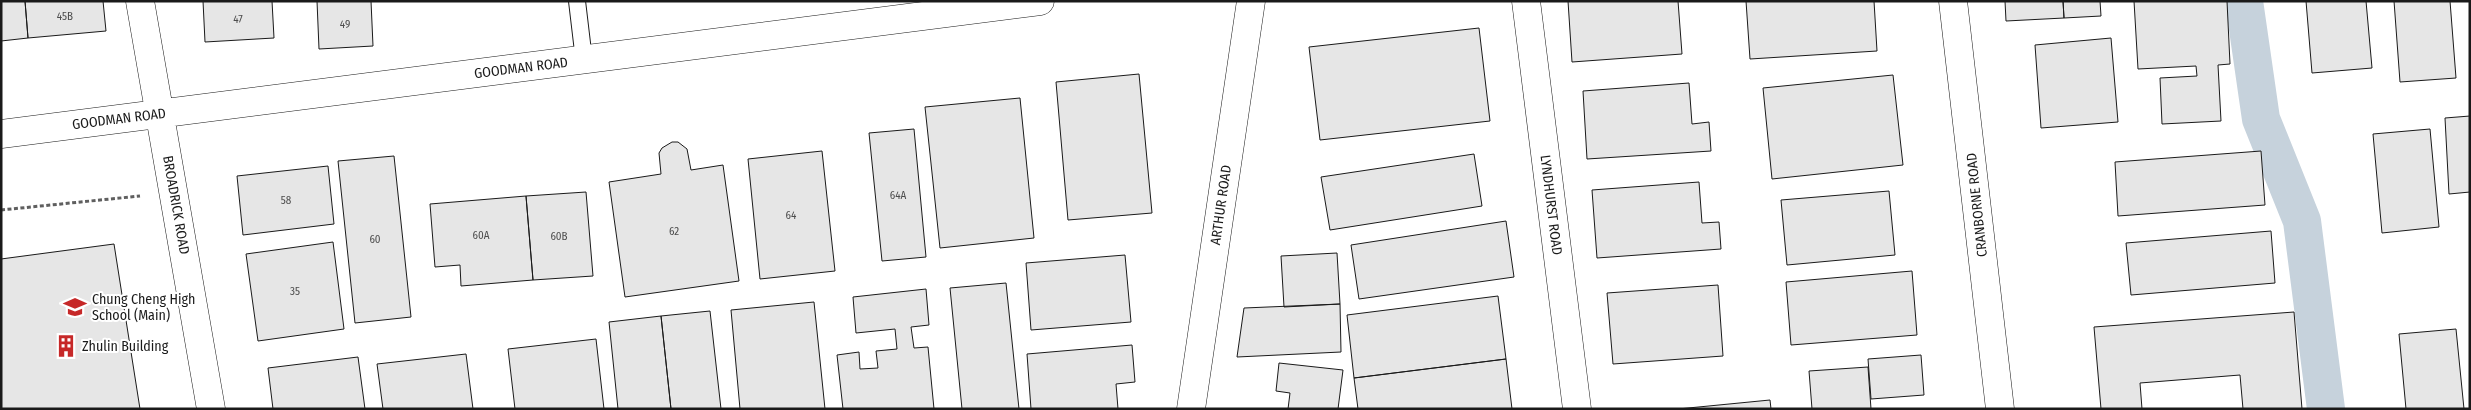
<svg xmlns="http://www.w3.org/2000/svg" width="2471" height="410" font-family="'Fira Sans Condensed',sans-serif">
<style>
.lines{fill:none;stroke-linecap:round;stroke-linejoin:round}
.canal{stroke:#c6d2dc;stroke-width:38}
.building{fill:#e6e6e6;stroke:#1a1a1a}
.service-casing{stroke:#1a1a1a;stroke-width:18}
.minor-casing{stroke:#1a1a1a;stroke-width:29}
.path{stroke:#5f5f5f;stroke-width:3;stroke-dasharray:4 2.5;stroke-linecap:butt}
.service{stroke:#fff;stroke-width:16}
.minor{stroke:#fff;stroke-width:28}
.labels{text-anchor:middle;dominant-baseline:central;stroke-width:4;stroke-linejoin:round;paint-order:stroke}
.number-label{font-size:11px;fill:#4d4d4d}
.street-label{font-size:14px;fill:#1a1a1a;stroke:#fff}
.poi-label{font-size:14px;fill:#1a1a1a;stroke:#fff;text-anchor:start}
</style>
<rect width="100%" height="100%" fill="#fff"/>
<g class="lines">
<path class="canal" d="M2244 1 2261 119 2302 221 2326 409"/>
</g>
<path class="building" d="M1 1H25L28 38 1 41Z
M25 1H103L106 31 28 38Z
M203 1H272L274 38 205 42Z
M317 1H371L373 46 319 49Z
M1568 1H1678L1682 54 1572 62Z
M1746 1H1874L1877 51 1750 59Z
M2005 1H2063L2064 18 2006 21Z
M2063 1H2100L2101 16 2064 18Z
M2134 1H2227L2230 64 2218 65 2221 121 2162 124 2160 78 2197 76 2196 66 2138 69Z
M2306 1H2366L2372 68 2312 73Z
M2394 1H2450L2456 78 2400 82Z
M1479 28 1490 121 1320 140 1309 47Z
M2111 38 2118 122 2041 128 2035 45Z
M1139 74 1152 213 1068 220 1056 82Z
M1893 75 1903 165 1772 179 1763 88Z
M1689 83 1692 124 1709 122 1711 151 1587 159 1583 91Z
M1020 98 1034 238 940 248 925 107Z
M2470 116V192L2449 194 2445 118Z
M914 129 926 257 882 261 869 133Z
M2430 129 2439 227 2382 233 2373 134Z
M672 142H678L687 149 691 170 723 165 739 281 625 297 609 182 661 174 659 153 662 148Z
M822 151 835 271 760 279 748 159Z
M2261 151 2265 205 2118 216 2115 162Z
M1474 154 1482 206 1330 230 1321 177Z
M394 156 411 317 355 323 338 161Z
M328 166 334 224 243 235 237 176Z
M1699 182 1702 223 1719 222 1721 249 1597 258 1592 190Z
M1889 191 1895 255 1787 265 1781 200Z
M586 192 593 276 533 280 526 196Z
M526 196 533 280 461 286 460 265 435 267 430 204Z
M1506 221 1514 277 1359 299 1351 245Z
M2271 231 2275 283 2131 295 2126 243Z
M333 242 344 329 258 341 246 254Z
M114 244 140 409H1V259Z
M1337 253 1340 304 1284 307 1281 256Z
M1125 255 1131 322 1031 330 1026 263Z
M1912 271 1917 335 1791 345 1786 282Z
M1006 283 1019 409H962L950 288Z
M1718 285 1723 356 1613 364 1607 293Z
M926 289 929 325 911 327 914 348 928 347 934 409H843L837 355 859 352 860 369 878 368 876 351 897 349 895 329 856 333 853 297Z
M1498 296 1506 359 1354 378 1347 315Z
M814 302 825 409H740L731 310Z
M1340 304 1341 352 1237 357 1244 308Z
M710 311 721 409H671L661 316Z
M2294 312 2302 409H2243L2240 375 2140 383 2142 409H2101L2094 327Z
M661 316 671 409H618L609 322Z
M2456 329 2464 409H2406L2399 334Z
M596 339 604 409H515L508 349Z
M1132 345 1135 382 1116 384 1118 409H1031L1027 354Z
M466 354 473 409H383L377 364Z
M1921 355 1924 395 1871 399 1868 359Z
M358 357 365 409H273L268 368Z
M1506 359 1512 409H1358L1354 378Z
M1279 363 1343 370 1338 409H1288L1290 393 1276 391Z
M1868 367 1871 409H1812L1809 371Z
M1770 400 1771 409H1678Z"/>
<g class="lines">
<defs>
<path id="service" d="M577 1 584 60"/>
<path id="minor" d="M140 1 211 409
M1526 1 1577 409
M1953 1 2000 409
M1 134 1040 1
M1191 409 1251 1"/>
</defs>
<use href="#service" class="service-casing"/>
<use href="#minor" class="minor-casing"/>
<path class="path" d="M1 210 140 196"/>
<use href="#service" class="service"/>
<use href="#minor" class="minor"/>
</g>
<defs>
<symbol id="school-bare" viewBox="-9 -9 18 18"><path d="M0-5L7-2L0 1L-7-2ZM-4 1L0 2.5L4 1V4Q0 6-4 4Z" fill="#c62828" stroke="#fff" stroke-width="2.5" paint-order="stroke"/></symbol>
<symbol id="building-bare" viewBox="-9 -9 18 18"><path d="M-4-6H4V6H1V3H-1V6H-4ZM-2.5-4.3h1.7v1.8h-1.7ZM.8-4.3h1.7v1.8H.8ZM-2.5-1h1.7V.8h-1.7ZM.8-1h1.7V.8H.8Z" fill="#c62828" stroke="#fff" stroke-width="2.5" paint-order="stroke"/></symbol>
</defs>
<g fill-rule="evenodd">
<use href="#school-bare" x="59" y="291" width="32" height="32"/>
<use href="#building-bare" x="50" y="330" width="32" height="32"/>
</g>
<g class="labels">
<g class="number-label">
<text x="65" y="16">45B</text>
<text x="238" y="19">47</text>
<text x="345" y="24">49</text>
<text x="898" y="195">64A</text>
<text x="286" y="200">58</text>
<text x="791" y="215">64</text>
<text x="674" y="231">62</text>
<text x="481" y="235">60A</text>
<text x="559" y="236">60B</text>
<text x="375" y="239">60</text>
<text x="295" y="291">35</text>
</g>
<g class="street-label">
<text transform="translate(521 68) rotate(-7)">GOODMAN ROAD</text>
<text transform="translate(119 119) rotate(-7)">GOODMAN ROAD</text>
<text transform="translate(176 205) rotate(80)">BROADRICK ROAD</text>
<text transform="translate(1221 205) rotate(-82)">ARTHUR ROAD</text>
<text transform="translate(1551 205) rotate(83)">LYNDHURST ROAD</text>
<text transform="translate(1977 205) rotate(-96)">CRANBORNE ROAD</text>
</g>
<g class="poi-label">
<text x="92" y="299">Chung Cheng High<tspan x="92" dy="16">School (Main)</tspan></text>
<text x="82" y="346">Zhulin Building</text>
</g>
</g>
<rect width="2471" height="410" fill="none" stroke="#1a1a1a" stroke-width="5"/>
</svg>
